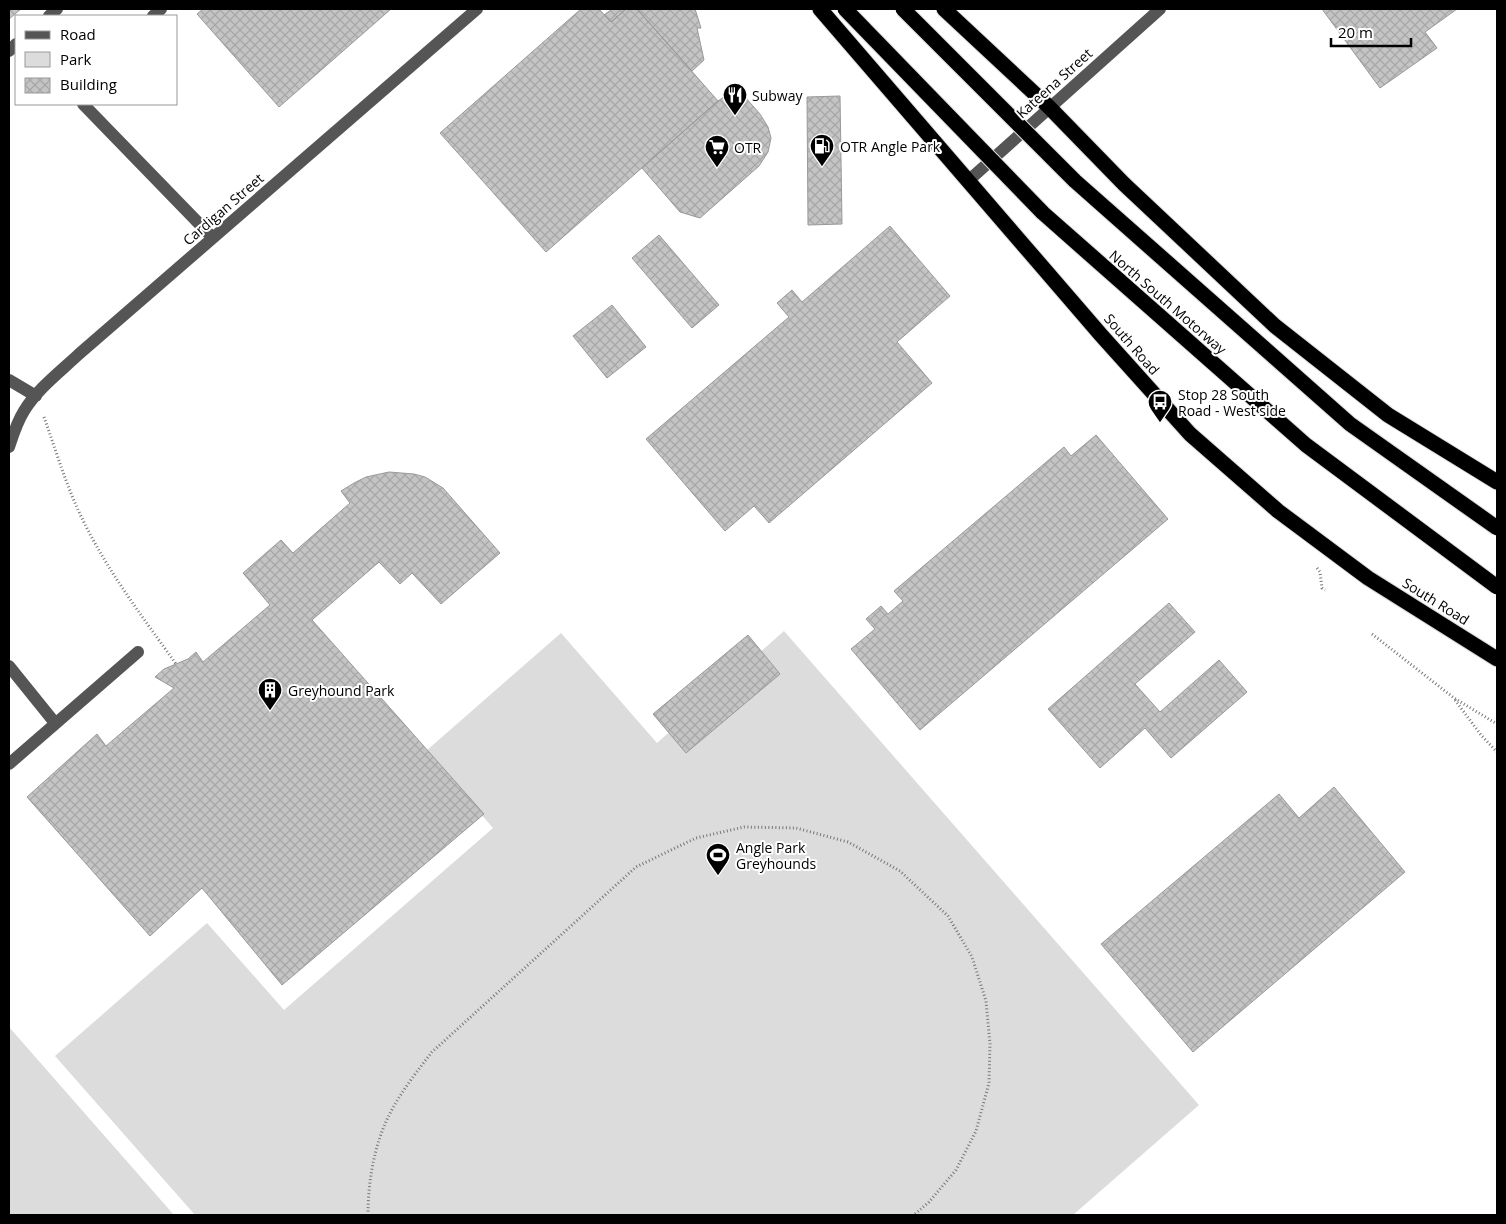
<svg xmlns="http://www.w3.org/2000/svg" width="1506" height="1224" font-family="'Open Sans',sans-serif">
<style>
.park{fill:#dcdcdc}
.building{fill:url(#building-cross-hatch);stroke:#999}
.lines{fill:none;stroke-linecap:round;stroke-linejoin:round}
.highway-casing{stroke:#dbdbdb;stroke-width:17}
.path{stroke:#777;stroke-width:3;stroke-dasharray:1 2.5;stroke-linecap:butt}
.minor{stroke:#555;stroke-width:12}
.highway{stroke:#000;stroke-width:15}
.highway-bridge-casing{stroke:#dbdbdb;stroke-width:17;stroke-linecap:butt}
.highway-bridge{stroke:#000;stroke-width:15}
.labels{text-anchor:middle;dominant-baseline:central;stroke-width:4;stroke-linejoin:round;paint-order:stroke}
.street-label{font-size:14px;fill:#000;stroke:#fff}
.poi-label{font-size:14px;fill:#000;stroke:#fff;text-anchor:start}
</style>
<defs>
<pattern id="building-cross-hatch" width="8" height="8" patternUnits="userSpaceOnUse" patternTransform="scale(1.25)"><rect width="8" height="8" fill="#c4c4c4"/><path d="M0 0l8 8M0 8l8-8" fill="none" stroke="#a7a7a7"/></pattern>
</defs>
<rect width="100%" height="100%" fill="#fff"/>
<path class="park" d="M784 631 1199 1105 1073 1215H195L55 1056 207 923 284 1010 493 828 426 751 561 633 657 743Z
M9 1027 174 1215H9Z"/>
<path class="building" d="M9 9H21L9 19Z
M203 9H391L279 107 197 14Z
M581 9H599L611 22 626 9H637L718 101 546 252 440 133Z
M612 9H626L611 22 604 15Z
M637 9H695L701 28H697L704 60 692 71Z
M1322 9H1457L1425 32 1437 48 1380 88Z
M737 88 760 114 768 127 771 138 768 152 759 166 700 218 680 212 642 168 718 101Z
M840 96 842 224 808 225 807 97Z
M890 226 950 296 897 342 932 383 769 523 754 506 725 531 646 439 789 317 777 303 792 290 802 302Z
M659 235 719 305 692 328 632 258Z
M612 305 646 347 607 378 573 336Z
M1096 435 1168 519 920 730 851 649 875 629 866 619 881 606 888 614 903 601 894 591 1064 447 1071 456Z
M389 472 414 474 425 477 443 488 500 553 441 604 412 573 400 584 379 562 312 620 484 814 282 985 202 888 150 936 27 797 97 734 106 746 174 688 155 677 164 669 188 659 196 652 203 662 270 605 243 573 281 540 293 553 350 503 341 491 354 483 366 477Z
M1169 603 1195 632 1135 684 1160 712 1219 660 1247 692 1171 758 1145 728 1100 768 1048 709Z
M748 635 780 674 686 753 653 714Z
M1334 787 1405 872 1193 1052 1101 944 1279 794 1299 818Z"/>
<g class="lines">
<defs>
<path id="highway" d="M820 9 1101 335 1190 434 1278 511 1368 578 1497 659
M944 9 1049 107 1124 184 1275 326 1388 415 1497 482"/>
</defs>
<use href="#highway" class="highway-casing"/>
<path class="path" d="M44 417C54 445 63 475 75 503 100 561 139 612 176 664
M1317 568 1320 572 1322 588 1325 590
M1372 634 1454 698 1497 724
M1455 700 1481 735 1497 752
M368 1215C368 1185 373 1152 385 1124 396 1098 415 1074 432 1052L636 867 696 838 744 827 796 828 848 842 900 871 948 916 972 957 986 1001 990 1044 989 1083 976 1131 956 1170 929 1202 914 1215"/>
<path class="minor" d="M49 16 57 9
M153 16 161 9
M9 51 16 44
M83 104 213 238
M968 181 1160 9
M9 380 36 396
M9 447C13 435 17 422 24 411 37 389 61 371 79 354L477 9
M9 666 55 723
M9 764 138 652"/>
<use href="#highway" class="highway"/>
<defs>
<path id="highway-bridge" d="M845 9 1043 213 1306 445 1497 587
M903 9 1075 181 1350 424 1497 528"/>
</defs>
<use href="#highway-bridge" class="highway-bridge-casing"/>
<use href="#highway-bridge" class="highway-bridge"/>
</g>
<defs>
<symbol id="restaurant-pin" viewBox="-11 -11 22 30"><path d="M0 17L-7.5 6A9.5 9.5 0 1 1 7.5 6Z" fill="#000" stroke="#fff"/><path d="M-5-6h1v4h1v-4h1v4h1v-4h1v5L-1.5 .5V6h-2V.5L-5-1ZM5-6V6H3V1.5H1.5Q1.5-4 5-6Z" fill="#fff"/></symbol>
<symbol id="fuel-pin" viewBox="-11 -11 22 30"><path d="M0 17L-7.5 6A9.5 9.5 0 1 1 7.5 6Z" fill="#000" stroke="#fff"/><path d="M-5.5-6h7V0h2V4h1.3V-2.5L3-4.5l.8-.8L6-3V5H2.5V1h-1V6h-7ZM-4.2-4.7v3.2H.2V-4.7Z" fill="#fff"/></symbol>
<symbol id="supermarket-pin" viewBox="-11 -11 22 30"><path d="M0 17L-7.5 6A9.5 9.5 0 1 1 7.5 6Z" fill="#000" stroke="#fff"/><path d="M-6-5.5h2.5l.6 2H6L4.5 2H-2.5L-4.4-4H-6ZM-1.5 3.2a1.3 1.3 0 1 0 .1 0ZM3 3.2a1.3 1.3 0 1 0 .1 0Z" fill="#fff"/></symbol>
<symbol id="bus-pin" viewBox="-11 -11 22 30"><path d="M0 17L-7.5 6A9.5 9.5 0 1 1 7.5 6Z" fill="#000" stroke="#fff"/><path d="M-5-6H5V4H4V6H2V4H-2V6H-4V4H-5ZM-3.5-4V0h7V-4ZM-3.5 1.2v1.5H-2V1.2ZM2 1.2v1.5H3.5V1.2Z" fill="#fff"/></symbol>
<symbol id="building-pin" viewBox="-11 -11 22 30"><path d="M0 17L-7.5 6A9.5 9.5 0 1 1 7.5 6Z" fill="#000" stroke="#fff"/><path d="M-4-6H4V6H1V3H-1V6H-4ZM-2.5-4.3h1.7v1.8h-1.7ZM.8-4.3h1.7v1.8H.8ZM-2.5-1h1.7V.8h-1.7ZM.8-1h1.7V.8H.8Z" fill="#fff"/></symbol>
<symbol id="stadium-pin" viewBox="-11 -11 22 30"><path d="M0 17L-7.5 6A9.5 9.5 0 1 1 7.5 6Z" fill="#000" stroke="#fff"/><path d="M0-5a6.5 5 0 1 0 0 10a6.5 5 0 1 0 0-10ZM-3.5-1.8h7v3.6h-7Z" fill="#fff"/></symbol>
</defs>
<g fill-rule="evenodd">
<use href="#restaurant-pin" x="721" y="81" width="28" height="38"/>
<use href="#fuel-pin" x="808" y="132" width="28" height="38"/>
<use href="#supermarket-pin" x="703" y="133" width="28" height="38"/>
<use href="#bus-pin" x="1146" y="388" width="28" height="38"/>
<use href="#building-pin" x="256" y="676" width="28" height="38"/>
<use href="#stadium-pin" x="704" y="841" width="28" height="38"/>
</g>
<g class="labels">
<g class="street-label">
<text transform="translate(1054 83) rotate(-42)">Kateena Street</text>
<text transform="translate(223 209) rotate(-41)">Cardigan Street</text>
<text transform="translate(1168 302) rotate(41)">North South Motorway</text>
<text transform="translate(1132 344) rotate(49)">South Road</text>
<text transform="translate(1436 601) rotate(32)">South Road</text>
</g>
<g class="poi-label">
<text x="752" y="95">Subway</text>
<text x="840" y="146">OTR Angle Park</text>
<text x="734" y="147">OTR</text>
<text x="1178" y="394">Stop 28 South<tspan x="1178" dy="16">Road - West side</tspan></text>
<text x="288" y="690">Greyhound Park</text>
<text x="736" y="847">Angle Park<tspan x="736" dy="16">Greyhounds</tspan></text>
</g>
</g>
<rect width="1506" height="1224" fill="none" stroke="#000000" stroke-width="20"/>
<rect x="15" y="15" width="162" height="90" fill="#ffffff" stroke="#999999"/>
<rect x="25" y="31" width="25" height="8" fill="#555555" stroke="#999999"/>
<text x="60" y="40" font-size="15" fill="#000000">Road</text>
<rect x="25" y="52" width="25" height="15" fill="#dcdcdc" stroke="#999999"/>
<text x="60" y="65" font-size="15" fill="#000000">Park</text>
<rect x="25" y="78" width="25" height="15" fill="url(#building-cross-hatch)" stroke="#999999"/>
<text x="60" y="90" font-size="15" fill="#000000">Building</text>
<path d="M1331 38v8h80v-8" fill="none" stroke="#000000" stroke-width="2.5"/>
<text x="1338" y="38" font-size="15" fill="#000000" stroke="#ffffff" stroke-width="4" paint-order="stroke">20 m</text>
</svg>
